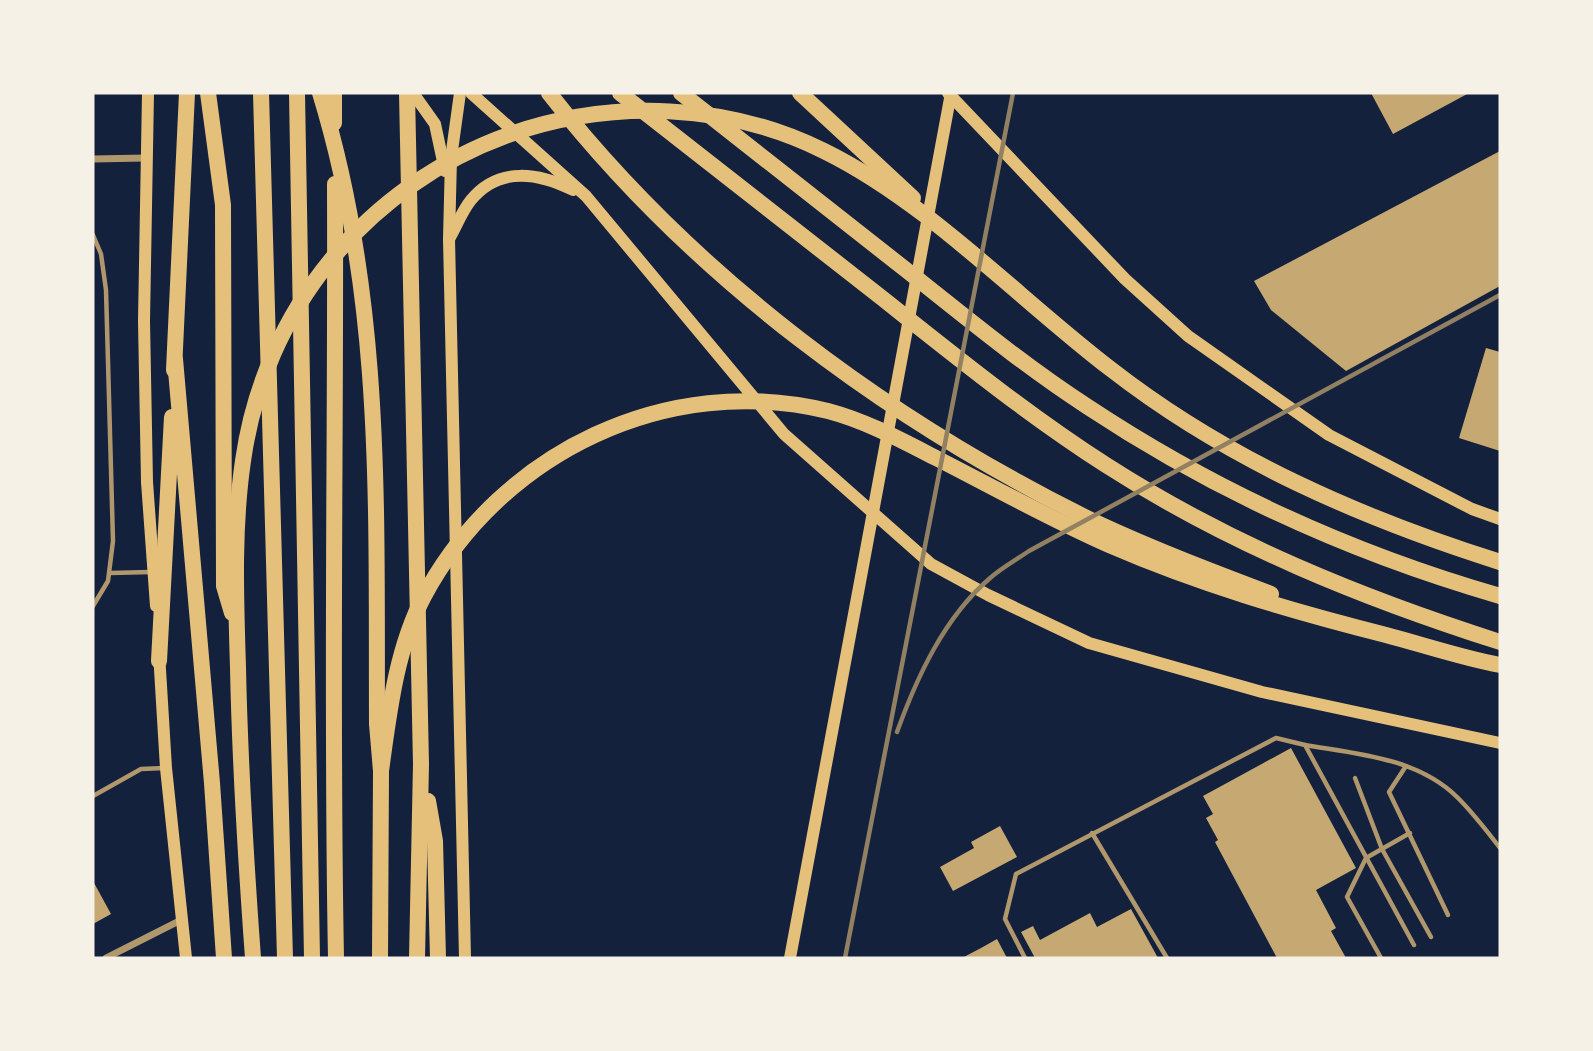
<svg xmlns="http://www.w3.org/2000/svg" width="1593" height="1051" font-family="Roboto,sans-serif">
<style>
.building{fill:#c6a872}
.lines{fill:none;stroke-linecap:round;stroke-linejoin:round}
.service{stroke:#b1986c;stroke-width:4.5}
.minor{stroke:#b1986c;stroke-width:7}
.secondary{stroke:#e5c07b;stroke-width:12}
.motorway{stroke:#e5c07b;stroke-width:16}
.rail{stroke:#918062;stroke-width:4.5}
</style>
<rect width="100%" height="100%" fill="#14213d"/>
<g class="building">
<path d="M1371 93H1469L1393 134Z"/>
<path d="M1500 151V286L1346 371 1271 310 1254 281Z"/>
<path d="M1486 348 1500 352V451L1459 438Z"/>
<path d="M1291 748 1356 868 1316 890 1336 928 1331 931 1346 958H1277L1215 842 1218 840 1206 818 1213 814 1203 796Z"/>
<path d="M1000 826 1017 857 953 891 940 867 974 848 971 842Z"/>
<path d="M93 881 111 914 93 924Z"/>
<path d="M1131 909 1158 958H1035L1021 932 1033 926 1040 940 1090 913 1097 927Z"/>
<path d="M997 939 1007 958H962L981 948Z"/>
</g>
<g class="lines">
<g class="service">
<path d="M93 235 101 254 106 290 113 541 108 581 93 606"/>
<path d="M110 573 151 572"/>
<path d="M1305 745C1358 754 1418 758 1458 798 1473 813 1487 831 1500 848"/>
<path d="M1406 766 1389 792 1448 915"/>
<path d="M1355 778 1382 849 1431 937"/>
<path d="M93 796 141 769 165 768"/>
<path d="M1092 833 1167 958"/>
<path d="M1025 958 1005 919 1016 874 1276 738 1305 745 1414 945"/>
<path d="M1381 958 1347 897 1366 858 1410 833"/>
</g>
<g class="minor">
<path d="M93 159 146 158"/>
<path d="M106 958 183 919"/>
</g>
<g class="secondary">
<path d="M148 93 144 321 147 482 156 606"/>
<path d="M413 93 435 124 445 171"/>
<path d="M460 93 451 158 449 239 465 958"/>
<path d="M471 93 586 196 784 434 931 564 988 595 1089 643 1262 692 1500 743"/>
<path d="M948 93 1125 279 1188 336 1329 435 1472 509 1500 519"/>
<path d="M449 239C456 227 462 211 471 200 499 166 539 173 573 190"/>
<path d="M159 653 166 768 186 958"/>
<path d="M790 958 951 93"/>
</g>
<g class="motorway">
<path d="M208 93 223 205 224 586 232 613"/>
<path d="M261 93 285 958"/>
<path d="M297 93 312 958"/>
<path d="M320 93C384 302 376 509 377 724L381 771 380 958"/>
<path d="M334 93V123"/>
<path d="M407 93 421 764 417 958"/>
<path d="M549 93C693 277 890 422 1099 524 1155 550 1213 572 1271 594"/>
<path d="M620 93C707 161 794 230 882 298 955 356 1028 415 1106 465 1229 544 1362 598 1500 642"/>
<path d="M681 93C758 153 834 213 910 273 968 319 1026 367 1088 407 1215 491 1354 554 1500 596"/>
<path d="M800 93 913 198"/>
<path d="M335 184C336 442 331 700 336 958"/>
<path d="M175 359 212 783 224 958"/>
<path d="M174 370 187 93"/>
<path d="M159 661 172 417"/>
<path d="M381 771C389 713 396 649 424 596 501 452 668 372 828 411 866 421 901 440 936 458 993 487 1050 519 1109 545 1199 584 1291 611 1386 635 1424 645 1462 658 1500 665"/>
<path d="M428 801 435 841 438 958"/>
<path d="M253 958C246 862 240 765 238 668 236 600 233 529 243 461 264 310 367 185 511 134 612 99 728 103 824 151 928 202 1020 300 1112 370 1228 460 1361 518 1500 562"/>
</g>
<g class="rail">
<path d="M897 732C917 677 944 618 989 579 1001 568 1016 560 1029 551L1500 295"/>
<path d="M845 958 1013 93"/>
</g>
</g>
<rect width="1593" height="1051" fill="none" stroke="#f6f1e7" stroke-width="189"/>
</svg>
